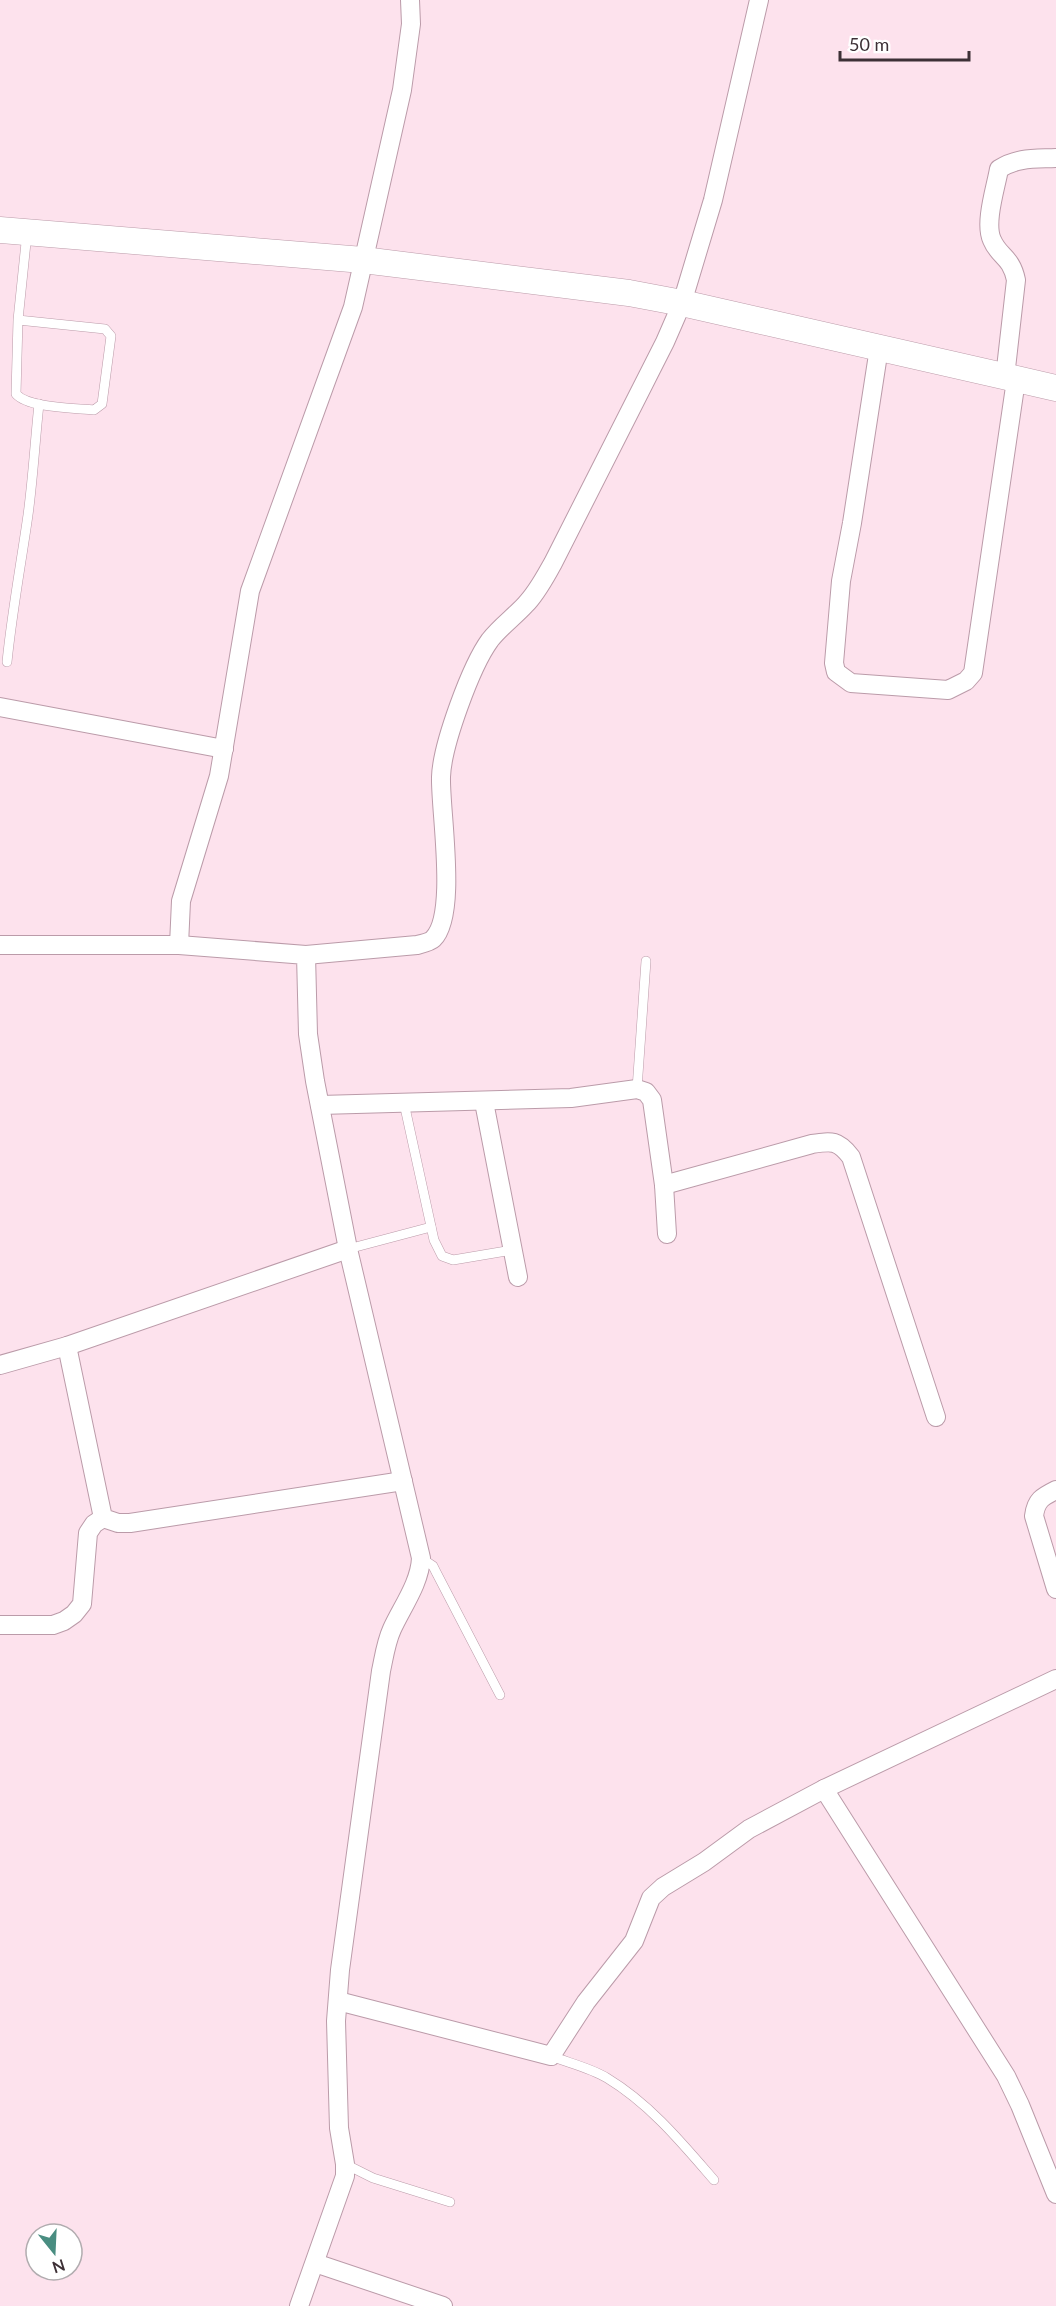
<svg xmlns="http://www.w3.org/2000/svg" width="1056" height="2306" font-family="Lato,sans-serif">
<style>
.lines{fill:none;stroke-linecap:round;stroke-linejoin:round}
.lane-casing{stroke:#bb9ba9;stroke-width:10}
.street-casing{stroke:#bb9ba9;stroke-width:20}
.secondary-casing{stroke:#bb9ba9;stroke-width:27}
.lane{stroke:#fff;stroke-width:9}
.street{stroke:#fff;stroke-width:18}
.secondary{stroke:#fff;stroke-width:26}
</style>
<rect width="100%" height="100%" fill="#fde2ed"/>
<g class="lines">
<defs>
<g id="lane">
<path d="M18 320 105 329 111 336 102 404 94 410C75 408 28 408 16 394L18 320 27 233"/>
<path d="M7 662C12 612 21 564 28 515 33 478 35 441 39 404"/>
<path d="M637 1089 646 961"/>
<path d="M404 1103 434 1240 442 1256 453 1260 512 1250"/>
<path d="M348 1249 431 1227"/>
<path d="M421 1558 433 1566 436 1572 500 1695"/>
<path d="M551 2056C569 2063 591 2068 607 2078 650 2104 682 2143 714 2180"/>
<path d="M345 2164 373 2178 450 2202"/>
</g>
<g id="street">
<path d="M879 348 852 523 841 581 834 663 836 672 851 683 948 690 966 681 973 673 1016 380"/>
<path d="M1005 377 1016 280C1011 256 999 257 992 240 984 223 996 187 999 169 1018 157 1035 159 1056 158"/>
<path d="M0 707 224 749"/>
<path d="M0 945H179L306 955 308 1034 315 1081 348 1249 421 1558C420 1583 402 1607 392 1629 386 1642 384 1657 381 1671L340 1970 336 2021 339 2128 345 2164V2176L299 2306"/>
<path d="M179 945 181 901 219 776 250 591 353 307 402 90 411 24 410 0"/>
<path d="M306 955 417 945C421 944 430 942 433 939 458 915 440 811 441 777 442 745 471 666 490 640 500 627 514 617 525 605 537 593 545 577 553 563L665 342 682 303 713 200 759 0"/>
<path d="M484 1102 518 1277"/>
<path d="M320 1105 571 1098 637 1089 646 1092 652 1100 664 1185 667 1234"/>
<path d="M664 1185 812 1144C832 1141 838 1140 851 1157L936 1417"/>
<path d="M67 1346 103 1518 118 1523H130L403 1481"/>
<path d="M0 1365 67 1346 348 1249"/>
<path d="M1056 1490C1042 1497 1036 1500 1034 1516L1056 1589"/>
<path d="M0 1625H53L64 1621 74 1614 82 1604 88 1533 94 1524 103 1518"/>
<path d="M824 1789 1006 2076 1020 2105 1056 2194"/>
<path d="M338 2001 551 2056 586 2002 634 1941 651 1898 663 1887 704 1862 749 1829 824 1789 1056 1679"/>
<path d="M315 2263 443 2306"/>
</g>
<path id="secondary" d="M0 230 363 260 629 293 682 303 1056 388"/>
</defs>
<use href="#lane" class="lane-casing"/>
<use href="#street" class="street-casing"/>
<use href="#secondary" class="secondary-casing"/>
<use href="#lane" class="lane"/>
<use href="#street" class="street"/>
<use href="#secondary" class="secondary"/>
</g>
<g transform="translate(54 2252) rotate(162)"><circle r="28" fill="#ffffff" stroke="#b1acaf" stroke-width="1.5"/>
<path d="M0-4.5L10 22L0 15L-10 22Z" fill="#498d81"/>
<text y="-9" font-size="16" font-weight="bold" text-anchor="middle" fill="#3d3036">N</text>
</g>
<path d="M840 51v9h129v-9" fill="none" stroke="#3d3036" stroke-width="3"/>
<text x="849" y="51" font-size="18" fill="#3d3036" stroke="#ffffff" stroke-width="4.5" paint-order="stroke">50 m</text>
</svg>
